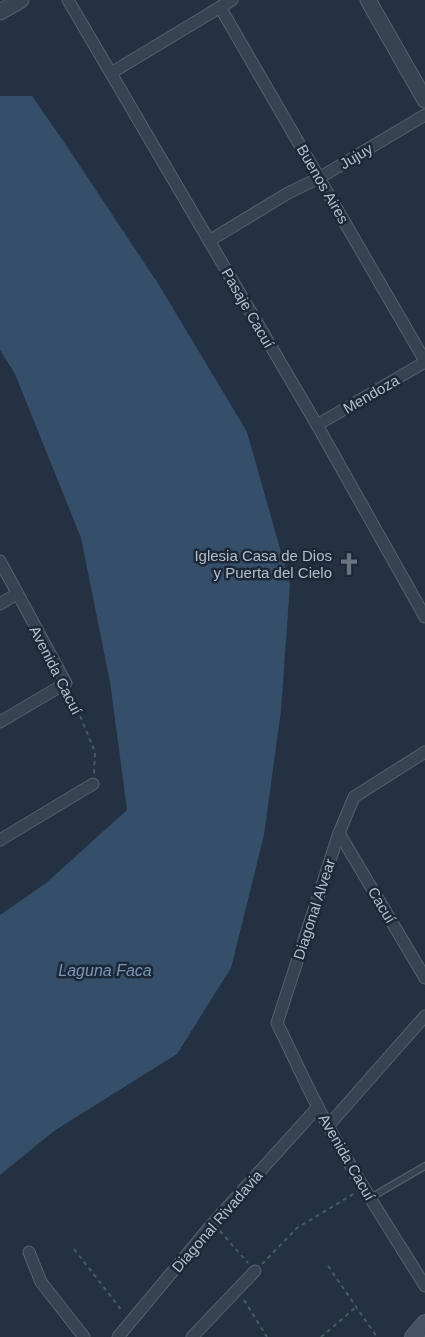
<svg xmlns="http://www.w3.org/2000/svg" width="425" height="1337" font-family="Helvetica,sans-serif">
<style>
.water{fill:#354e6a}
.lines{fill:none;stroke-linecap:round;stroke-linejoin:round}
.service-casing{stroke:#55616f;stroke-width:8}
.minor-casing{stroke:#55616f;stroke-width:13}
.tertiary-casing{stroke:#55616f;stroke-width:17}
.secondary-casing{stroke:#55616f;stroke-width:18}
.path{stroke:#435e60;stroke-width:2;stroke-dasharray:4 4;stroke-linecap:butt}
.service{stroke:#374352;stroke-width:5.5}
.minor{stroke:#374352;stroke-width:11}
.tertiary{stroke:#374352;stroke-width:15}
.secondary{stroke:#455265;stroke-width:16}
.labels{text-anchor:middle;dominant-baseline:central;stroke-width:5;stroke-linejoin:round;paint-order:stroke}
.street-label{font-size:15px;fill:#b4becc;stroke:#1c2837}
.poi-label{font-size:15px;fill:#b4becc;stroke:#1c2837;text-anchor:end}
.water-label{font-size:16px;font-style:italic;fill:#7996b6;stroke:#1c2837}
</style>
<rect width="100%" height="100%" fill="#233142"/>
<path class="water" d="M0 96H32L64 142 159 285 247 432 290 584 281 711 264 835 231 968 177 1054 54 1131 0 1175V915L46 883 127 810 110 682 81 538 15 374 0 350Z"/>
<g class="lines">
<defs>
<path id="service" d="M370 1198 425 1166"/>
<g id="minor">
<path d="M68 0 317 425 425 617"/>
<path d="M220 7 425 361"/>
<path d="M111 73 232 0"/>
<path d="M209 241 288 193 319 178 425 115"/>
<path d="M317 425 425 362"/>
<path d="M0 561 66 683 0 722"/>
<path d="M0 604 17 594"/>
<path d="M425 752 354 797 339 833 277 1023C291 1051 304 1081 319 1109 351 1170 389 1228 425 1286"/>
<path d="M339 833 425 978"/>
<path d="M0 840 93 784"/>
<path d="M328 1126 425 1016"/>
<path d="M29 1252 41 1282 84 1337"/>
<path d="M118 1337 213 1223 318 1107"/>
<path d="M192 1337 255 1271"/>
</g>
<g id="tertiary">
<path d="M368 0 425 100"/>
<path d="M0 12 21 0"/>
</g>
<path id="secondary" d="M413 1337 425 1323"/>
</defs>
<use href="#service" class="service-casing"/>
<use href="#minor" class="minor-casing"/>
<use href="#tertiary" class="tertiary-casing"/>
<use href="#secondary" class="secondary-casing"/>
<g class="path">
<path d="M71 694 95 752 94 774"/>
<path d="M220 1231 248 1263"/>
<path d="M74 1249 123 1312"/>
<path d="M262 1264 297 1228 355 1193"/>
<path d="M328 1266 377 1337"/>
<path d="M244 1300 267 1337"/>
<path d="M321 1337 356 1307"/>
</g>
<use href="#service" class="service"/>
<use href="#minor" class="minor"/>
<use href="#tertiary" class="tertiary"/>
<use href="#secondary" class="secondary"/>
</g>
<defs>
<symbol id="church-bare" viewBox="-9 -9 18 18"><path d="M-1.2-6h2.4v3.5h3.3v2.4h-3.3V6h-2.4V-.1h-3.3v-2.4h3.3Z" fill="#6b7280" stroke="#1c2837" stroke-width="2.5" paint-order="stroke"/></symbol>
</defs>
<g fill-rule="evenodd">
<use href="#church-bare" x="333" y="548" width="32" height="32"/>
</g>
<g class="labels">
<g class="street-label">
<text transform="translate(356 156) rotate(-31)">Jujuy</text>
<text transform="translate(323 184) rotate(60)">Buenos Aires</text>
<text transform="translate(248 308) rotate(60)">Pasaje Cacuí</text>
<text transform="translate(371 394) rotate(-30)">Mendoza</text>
<text transform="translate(56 670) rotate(63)">Avenida Cacuí</text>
<text transform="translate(382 905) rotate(59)">Cacuí</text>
<text transform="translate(314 909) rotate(-72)">Diagonal Alvear</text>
<text transform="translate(347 1157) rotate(60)">Avenida Cacuí</text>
<text transform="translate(217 1221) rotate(-49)">Diagonal Rivadavia</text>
</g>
<g class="poi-label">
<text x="332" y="555">Iglesia Casa de Dios<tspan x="332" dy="17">y Puerta del Cielo</tspan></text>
</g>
<g class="water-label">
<text x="105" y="970">Laguna Faca</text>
</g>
</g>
</svg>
